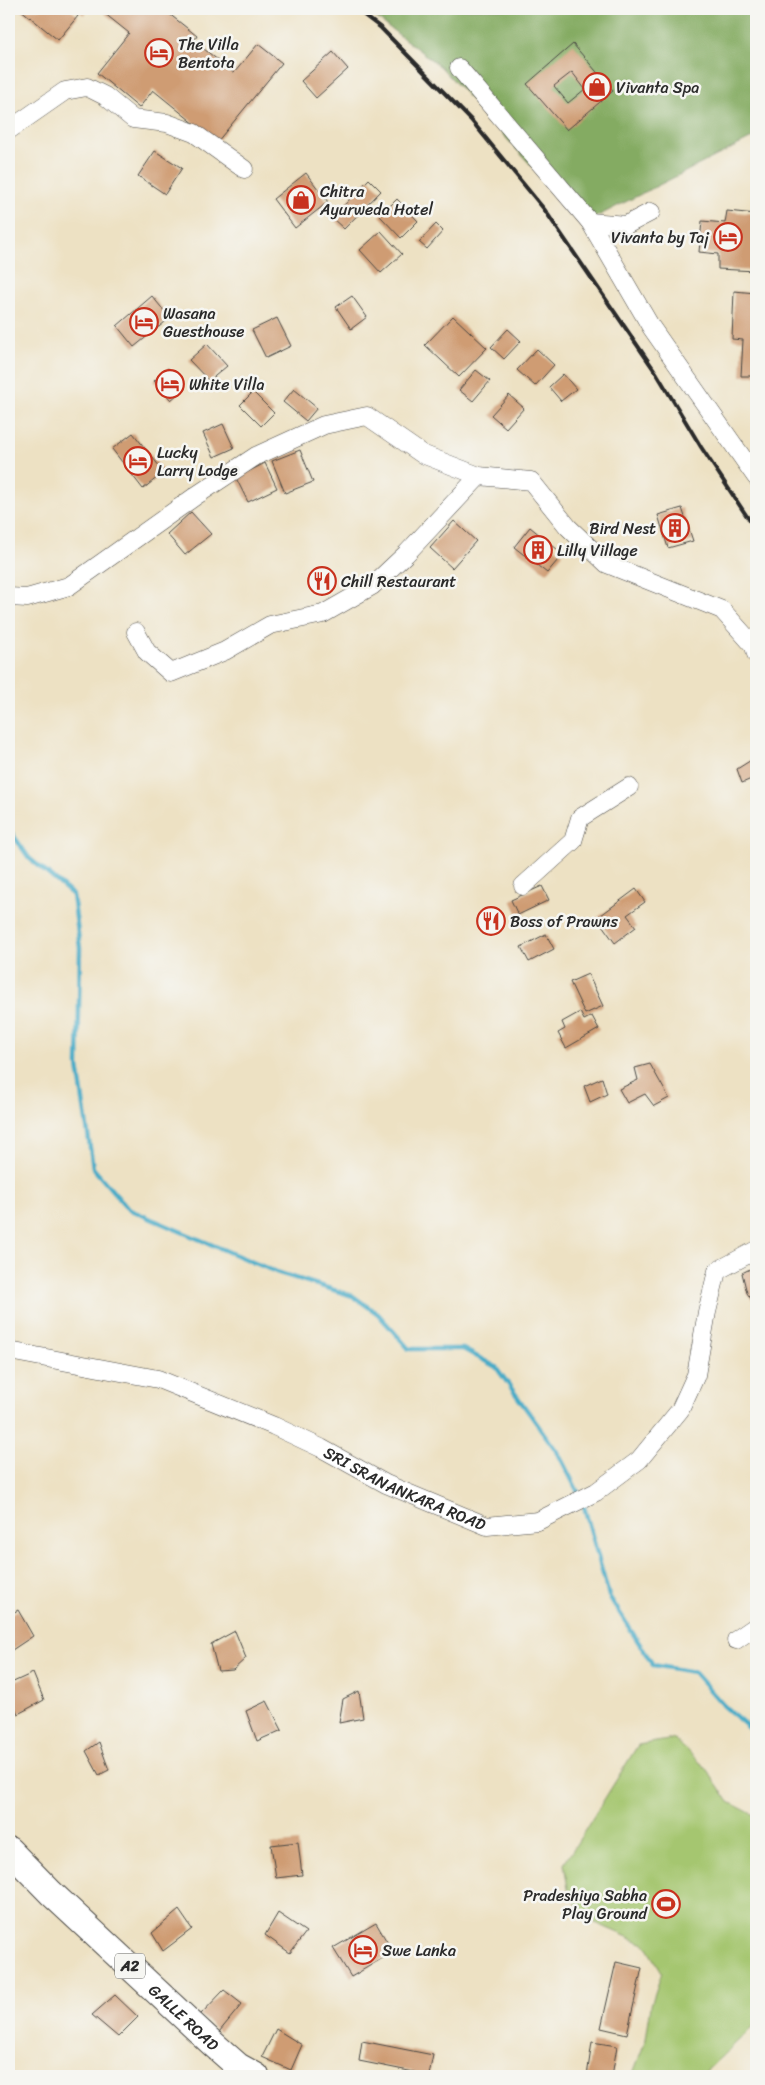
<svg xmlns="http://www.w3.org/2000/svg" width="765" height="2085" font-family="Sriracha,sans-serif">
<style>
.green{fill:#a5c66f;stroke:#68784d}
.forest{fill:#84ab62;stroke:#586b46}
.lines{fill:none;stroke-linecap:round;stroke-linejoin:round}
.stream{stroke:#48acc7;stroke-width:4.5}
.building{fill:#cf9c73;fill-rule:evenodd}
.minor-casing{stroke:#484642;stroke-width:19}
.highway-casing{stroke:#484642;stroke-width:28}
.minor{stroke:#fff;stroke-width:18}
.highway{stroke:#fff;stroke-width:26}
.rail{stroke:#2b2b2b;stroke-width:4}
.labels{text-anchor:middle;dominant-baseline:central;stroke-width:5;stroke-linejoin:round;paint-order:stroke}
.shield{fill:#f6f6f2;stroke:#686867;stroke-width:1}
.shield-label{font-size:15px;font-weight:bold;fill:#2b2b2b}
.poi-label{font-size:16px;fill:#2b2b2b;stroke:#f6f6f2;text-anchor:start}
.street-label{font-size:16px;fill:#2b2b2b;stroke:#f6f6f2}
</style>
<rect width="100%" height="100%" fill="#f6f6f2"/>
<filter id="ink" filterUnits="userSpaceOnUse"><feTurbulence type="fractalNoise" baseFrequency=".02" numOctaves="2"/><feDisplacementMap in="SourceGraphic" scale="10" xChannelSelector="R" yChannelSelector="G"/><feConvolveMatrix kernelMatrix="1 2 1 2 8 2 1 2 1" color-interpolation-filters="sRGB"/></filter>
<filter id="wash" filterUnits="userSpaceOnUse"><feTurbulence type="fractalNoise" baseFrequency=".0096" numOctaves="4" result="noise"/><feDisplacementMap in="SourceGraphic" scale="20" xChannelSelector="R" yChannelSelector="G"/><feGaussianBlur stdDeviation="1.12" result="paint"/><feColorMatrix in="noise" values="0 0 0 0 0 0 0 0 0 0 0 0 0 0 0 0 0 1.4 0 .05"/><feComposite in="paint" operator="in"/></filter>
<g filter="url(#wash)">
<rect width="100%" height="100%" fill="#ede1c3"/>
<path class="green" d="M674 1739 705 1767 729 1802 756 1816V2024L701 2076H632L646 2039 651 2005 662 1972 646 1945 584 1918 568 1889 564 1864 638 1745Z"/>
<path class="forest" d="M365 9H744L756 17V136L584 223 441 67Z"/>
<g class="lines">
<g class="stream">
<path d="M9 829 29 858 73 895 80 948 78 1066 93 1168 128 1209 276 1272 353 1296 378 1314 409 1349H463L496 1367 558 1453 580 1496"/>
<path d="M583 1503 609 1596 653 1665 694 1672 724 1706 756 1734"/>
</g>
</g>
<g id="blocks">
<g class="building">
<path d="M20 9H70L78 16 58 40Z"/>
<path d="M76 9H89L84 15Z"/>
<path d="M107 9H163L197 36 194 41 234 73 258 44 282 63 217 142 153 90 139 108 97 73 129 33 104 13Z"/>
<path d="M573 44 613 91 567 130 527 84ZM572 72 585 89 568 103 554 86Z"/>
<path d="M333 52 348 69 316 98 301 81Z"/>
<path d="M155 151 182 168 165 194 138 176Z"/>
<path d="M306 173 328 202 295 228 273 199Z"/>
<path d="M369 179 381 191 344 229 332 218Z"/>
<path d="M397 199 418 221 401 238 380 216Z"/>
<path d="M727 211 756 214V271L718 269V254L699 252 702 221 725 223Z"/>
<path d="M436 224 443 231 427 249 419 242Z"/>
<path d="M381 231 402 254 381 273 360 250Z"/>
<path d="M734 291 756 293V376H741L743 340 732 339Z"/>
<path d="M152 296 170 318 134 347 117 326Z"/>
<path d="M352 296 367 317 351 329 336 307Z"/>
<path d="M453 316 487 348 459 377 425 345Z"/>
<path d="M277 318 291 346 266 358 252 330Z"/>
<path d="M508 329 521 341 504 359 491 347Z"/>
<path d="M207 344 227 366 209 381 189 360Z"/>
<path d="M537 349 554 365 535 386 517 370Z"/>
<path d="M168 368 185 388 171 400 154 381Z"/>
<path d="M476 370 490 381 473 401 459 390Z"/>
<path d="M563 374 576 389 561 401 549 387Z"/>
<path d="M294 389 317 408 306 421 283 402Z"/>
<path d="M253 392 274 413 261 426 240 405Z"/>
<path d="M509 395 524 408 506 428 491 415Z"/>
<path d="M223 424 234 448 214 457 203 433Z"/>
<path d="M133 433 164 472 143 489 112 449Z"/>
<path d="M300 450 313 482 285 493 272 461Z"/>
<path d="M265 463 277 488 248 502 236 478Z"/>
<path d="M682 508 693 541 668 548 658 515Z"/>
<path d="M191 512 211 534 185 555 167 534Z"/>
<path d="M454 521 476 541 452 568 430 548Z"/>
<path d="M530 527 563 554 547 573 514 547Z"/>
<path d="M756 757V777L742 783 737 769Z"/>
<path d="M542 886 549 900 518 915 511 900Z"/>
<path d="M636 889 645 902 627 915 636 927 615 943 597 918Z"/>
<path d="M546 934 554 949 529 962 521 947Z"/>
<path d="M588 974 603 1006 585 1014 570 982Z"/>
<path d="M580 1012 584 1020 592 1016 599 1029 566 1048 558 1033 565 1029 562 1022Z"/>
<path d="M650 1064 669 1098 654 1106 645 1094 627 1103 619 1089 638 1080 635 1068Z"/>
<path d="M602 1078 607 1094 590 1102 584 1086Z"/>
<path d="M756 1266V1306L747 1293 742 1273Z"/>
<path d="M18 1610 33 1636 9 1652V1615Z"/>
<path d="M235 1631 246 1658 233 1670 218 1671 211 1644Z"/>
<path d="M33 1673 44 1700 18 1714 9 1695V1684Z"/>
<path d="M359 1691 363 1718 339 1723 343 1699Z"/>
<path d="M267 1701 282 1730 257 1741 246 1711Z"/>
<path d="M99 1742 109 1770 99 1775 86 1751Z"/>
<path d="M298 1842 302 1875 276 1878 271 1845Z"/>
<path d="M179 1910 192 1929 163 1951 152 1933Z"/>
<path d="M278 1913 306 1932 290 1953 265 1935Z"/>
<path d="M376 1923 393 1952 351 1977 333 1948Z"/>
<path d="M616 1962 642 1968 627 2034 601 2028Z"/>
<path d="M224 1990 242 2004 219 2032 200 2015Z"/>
<path d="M115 1995 138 2017 118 2037 92 2015Z"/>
<path d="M276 2029 302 2045 291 2070 262 2057Z"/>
<path d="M362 2041 433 2055 429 2075 359 2061Z"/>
<path d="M592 2042 617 2046 612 2076H587Z"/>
</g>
</g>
</g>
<g filter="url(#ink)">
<use href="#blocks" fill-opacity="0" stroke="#484642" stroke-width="1"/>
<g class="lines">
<defs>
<g id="minor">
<path d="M459 68 590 222 651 327 756 477"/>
<path d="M9 130 65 91 87 87 105 96 133 119 167 123 194 133 244 169"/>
<path d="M590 222 626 225 651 212"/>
<path d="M9 597 27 598 69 586 197 495 256 456 324 425 367 416 422 454 479 476 531 481 568 527 607 564 722 610 754 646 756 654"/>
<path d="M136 632 147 652 171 673 225 651 270 625 323 614 372 586 406 554 479 476"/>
<path d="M523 886 573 841 580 818 629 787"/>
<path id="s1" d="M9 1351 158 1379 274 1426 321 1448 386 1484 487 1526 538 1521 596 1492 639 1460 680 1410 696 1375 707 1312 717 1271 756 1250"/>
<path d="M736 1640 752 1629 756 1628"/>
</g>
<g id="highway">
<path id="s2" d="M9 1850 51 1893 212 2043 238 2066 256 2076"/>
</g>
</defs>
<use href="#minor" class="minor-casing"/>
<use href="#highway" class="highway-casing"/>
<use href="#minor" class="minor"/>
<use href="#highway" class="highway"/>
<path class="rail" d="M356 9 381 28 471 120 544 209 657 374 701 447 756 530"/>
</g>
</g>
<defs>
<symbol id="hotel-ring" viewBox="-11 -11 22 22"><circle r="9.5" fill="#f6f6f2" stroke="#c8321e" stroke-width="1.5"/><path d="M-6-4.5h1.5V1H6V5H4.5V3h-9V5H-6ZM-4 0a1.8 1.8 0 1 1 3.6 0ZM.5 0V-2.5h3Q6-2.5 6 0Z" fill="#c8321e"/></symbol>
<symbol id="shop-ring" viewBox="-11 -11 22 22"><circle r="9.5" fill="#f6f6f2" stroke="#c8321e" stroke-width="1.5"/><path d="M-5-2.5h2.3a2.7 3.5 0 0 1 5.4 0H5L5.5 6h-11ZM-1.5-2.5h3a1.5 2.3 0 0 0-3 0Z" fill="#c8321e"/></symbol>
<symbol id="building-ring" viewBox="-11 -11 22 22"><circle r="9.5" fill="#f6f6f2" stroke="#c8321e" stroke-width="1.5"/><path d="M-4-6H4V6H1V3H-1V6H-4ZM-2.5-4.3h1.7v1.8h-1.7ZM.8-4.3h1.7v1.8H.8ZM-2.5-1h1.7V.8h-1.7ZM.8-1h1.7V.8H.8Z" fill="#c8321e"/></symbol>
<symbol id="restaurant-ring" viewBox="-11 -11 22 22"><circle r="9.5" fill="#f6f6f2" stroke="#c8321e" stroke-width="1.5"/><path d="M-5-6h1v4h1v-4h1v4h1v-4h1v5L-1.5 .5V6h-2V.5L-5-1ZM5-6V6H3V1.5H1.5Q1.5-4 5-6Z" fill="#c8321e"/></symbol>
<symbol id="stadium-ring" viewBox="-11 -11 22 22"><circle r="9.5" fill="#f6f6f2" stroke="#c8321e" stroke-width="1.5"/><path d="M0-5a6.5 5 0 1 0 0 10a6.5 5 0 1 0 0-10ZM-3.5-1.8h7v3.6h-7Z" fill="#c8321e"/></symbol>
</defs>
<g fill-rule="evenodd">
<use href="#hotel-ring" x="143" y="37" width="32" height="32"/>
<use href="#shop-ring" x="581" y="71" width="32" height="32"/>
<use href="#shop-ring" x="285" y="184" width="32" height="32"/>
<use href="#hotel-ring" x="712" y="221" width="32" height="32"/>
<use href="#hotel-ring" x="128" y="306" width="32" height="32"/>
<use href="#hotel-ring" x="154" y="368" width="32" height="32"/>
<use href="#hotel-ring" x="122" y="445" width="32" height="32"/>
<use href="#building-ring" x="659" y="512" width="32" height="32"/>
<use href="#building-ring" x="522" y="534" width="32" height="32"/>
<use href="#restaurant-ring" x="306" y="565" width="32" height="32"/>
<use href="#restaurant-ring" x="475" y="905" width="32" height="32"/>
<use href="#stadium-ring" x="650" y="1888" width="32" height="32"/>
<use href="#hotel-ring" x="347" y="1934" width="32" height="32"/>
</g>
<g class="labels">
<rect class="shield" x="115" y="1953.5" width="30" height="25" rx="4"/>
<g class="shield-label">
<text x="130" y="1966">A2</text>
</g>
<g class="poi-label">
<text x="178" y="44">The Villa<tspan x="178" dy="18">Bentota</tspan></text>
<text x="616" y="87">Vivanta Spa</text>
<text x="320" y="191">Chitra<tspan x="320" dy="18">Ayurweda Hotel</tspan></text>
<text x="709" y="237" text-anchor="end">Vivanta by Taj</text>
<text x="163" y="313">Wasana<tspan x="163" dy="18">Guesthouse</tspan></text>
<text x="189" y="384">White Villa</text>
<text x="157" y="452">Lucky<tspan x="157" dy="18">Larry Lodge</tspan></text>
<text x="656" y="528" text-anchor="end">Bird Nest</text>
<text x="557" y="550">Lilly Village</text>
<text x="341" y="581">Chill Restaurant</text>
<text x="510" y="921">Boss of Prawns</text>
<text x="647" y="1895" text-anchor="end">Pradeshiya Sabha<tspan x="647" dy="18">Play Ground</tspan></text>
<text x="382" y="1950">Swe Lanka</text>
</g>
<g class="street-label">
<text stroke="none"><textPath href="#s1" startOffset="422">SRI SRANANKARA ROAD</textPath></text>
<text stroke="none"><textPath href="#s2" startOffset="242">GALLE ROAD</textPath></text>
</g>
</g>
<rect width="765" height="2085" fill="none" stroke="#f6f6f2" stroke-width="30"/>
</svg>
